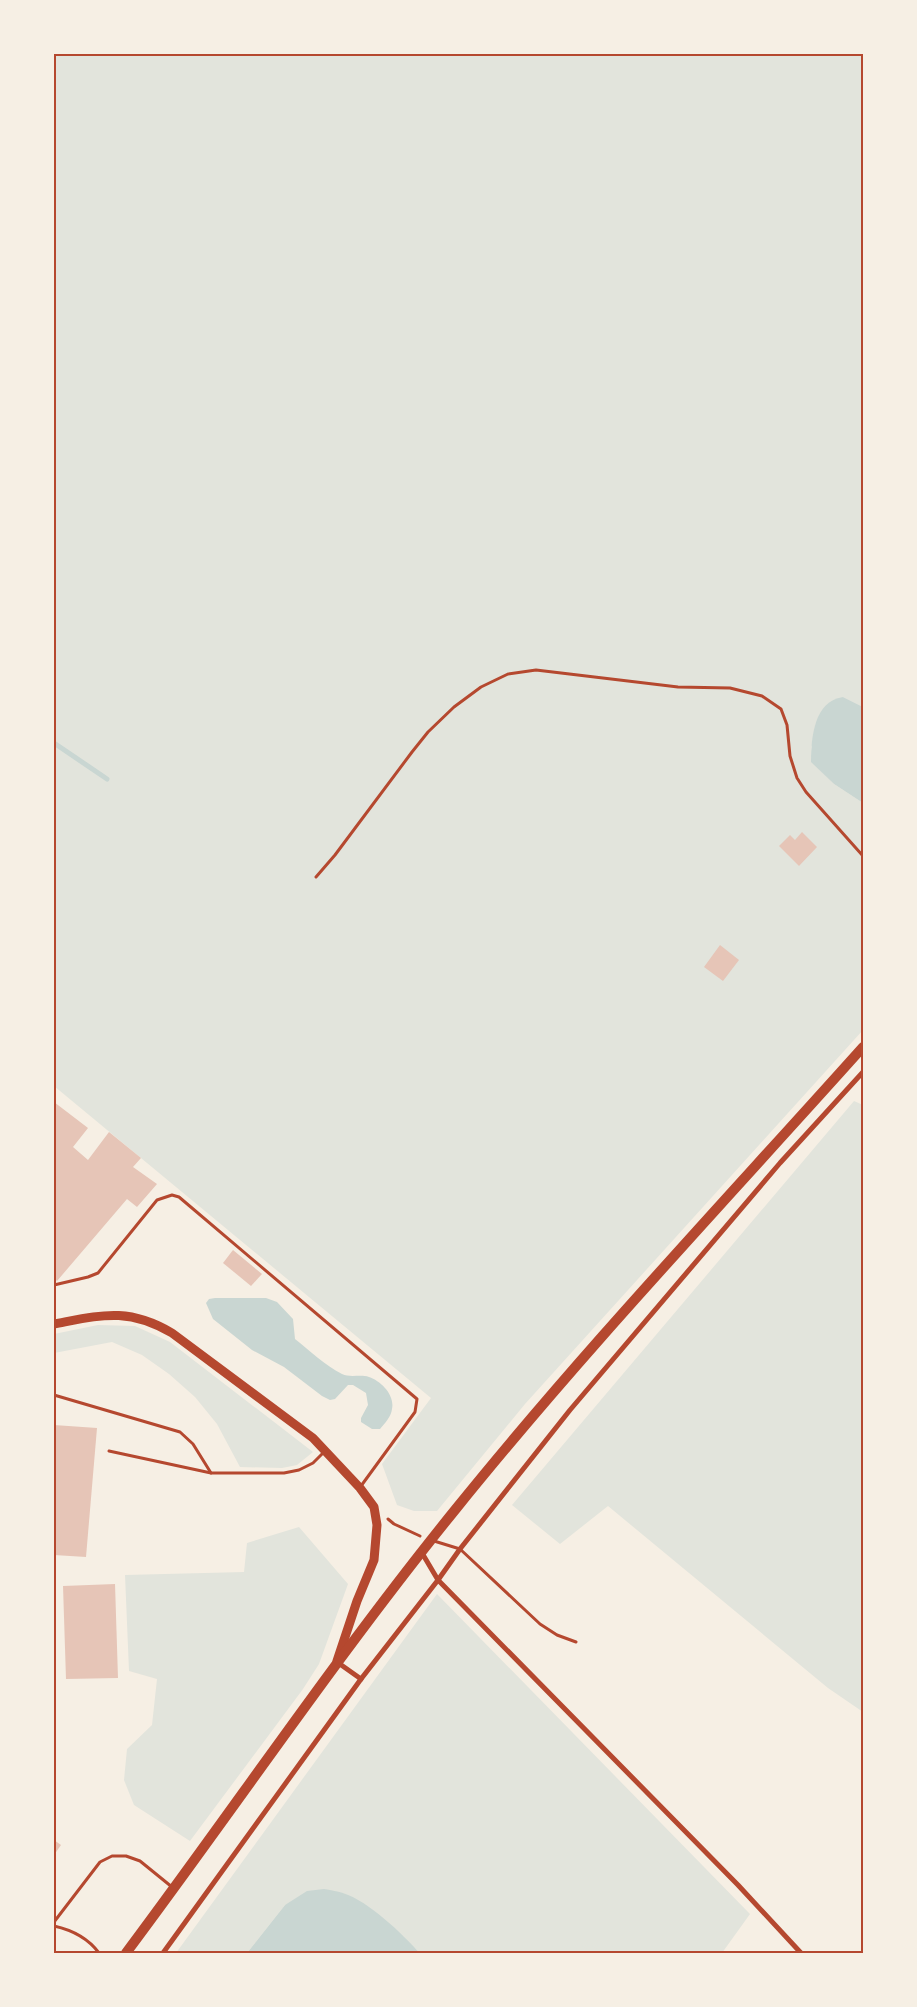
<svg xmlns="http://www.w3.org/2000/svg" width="917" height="2007" font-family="Arial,sans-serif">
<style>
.green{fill:#e2e4dc}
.water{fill:#c9d6d2}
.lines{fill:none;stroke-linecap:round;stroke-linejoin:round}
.stream{stroke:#c9d6d2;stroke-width:5}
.building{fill:#e6c5b7}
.path{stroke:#b5482f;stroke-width:3}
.service{stroke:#b5482f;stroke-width:3}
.minor{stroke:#b5482f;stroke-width:5}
.tertiary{stroke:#b5482f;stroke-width:9}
.primary{stroke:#b5482f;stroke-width:10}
.neatline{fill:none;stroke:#b5482f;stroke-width:2}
</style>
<rect width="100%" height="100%" fill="#f6efe4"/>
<g class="green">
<path d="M54 54H863V707L843 697 811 747 812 762 834 784 863 803V1030L525 1404 437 1511H414L397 1505 382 1464 431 1398 54 1086Z"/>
<path d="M854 1101 863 1105V1712L828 1688 608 1506 560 1544 512 1505Z"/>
<path d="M98 1325 135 1326 170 1342 313 1452 297 1465 282 1468 240 1467 217 1424 195 1397 169 1374 142 1355 112 1342 54 1353V1334Z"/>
<path d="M299 1527 348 1584 319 1664 303 1689 190 1841 134 1805 124 1780 127 1749 152 1725 157 1679 129 1671 125 1575 244 1572 247 1543Z"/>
<path d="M437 1594 750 1914 722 1953H420C397 1929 373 1909 343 1893L285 1905 247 1953H176Z"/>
</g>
<g class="water">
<path d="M843 697 863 707V803L834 784 811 762C811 738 814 701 843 697Z"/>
<path d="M215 1298H266L277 1302 293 1319 295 1339C310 1351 325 1365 342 1374 350 1378 361 1374 369 1377 381 1381 395 1395 392 1409 391 1417 385 1423 380 1429H372L361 1422V1418L368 1405 366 1393 353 1385H348L335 1399 330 1400 322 1396 284 1367 252 1350 213 1319 206 1303 209 1299Z"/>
<path d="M324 1889C330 1890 337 1891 343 1893 370 1902 401 1933 420 1953H247L285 1905 307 1891Z"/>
</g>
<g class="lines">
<path class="stream" d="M54 743 107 779"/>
</g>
<g class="building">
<path d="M802 832 817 847 799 866 779 846 790 835 795 840Z"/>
<path d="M720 945 739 960 723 981 704 967Z"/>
<path d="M54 1102 88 1128 73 1147 88 1160 109 1132 141 1158 133 1167 157 1184 137 1207 127 1199 57 1281 54 1278Z"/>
<path d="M233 1250 262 1274 251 1286 223 1263Z"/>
<path d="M54 1425 97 1428 86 1557 54 1555Z"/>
<path d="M115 1584 118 1678 66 1679 63 1586Z"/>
<path d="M54 1840 61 1845 54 1855Z"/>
</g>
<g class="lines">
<g class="path">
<path d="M316 877 335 855 412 752 428 732 454 707 481 687 508 674 536 670 678 687 730 688 762 696 781 709 787 725 790 756 797 778 806 792 863 856"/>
<path d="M388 1519 394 1524 420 1536"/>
</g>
<g class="service">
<path d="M54 1285 88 1277 98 1273 157 1200 172 1195 179 1197 417 1399 415 1412 361 1486"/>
<path d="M54 1395 180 1432 193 1444 211 1473"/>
<path d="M109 1451 211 1473H284L299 1470 313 1463 324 1452"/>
<path d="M434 1541 460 1549 540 1624 557 1635 576 1642"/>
<path d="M54 1922 100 1862 112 1856H126L140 1861 172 1887"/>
<path d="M54 1926C72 1930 88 1938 99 1953"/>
</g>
<g class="minor">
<path d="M422 1553 438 1580 738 1885 801 1953"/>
<path d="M337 1662 361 1679"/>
<path d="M163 1953 361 1679 438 1580 460 1549 570 1410 780 1163 863 1072"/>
</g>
<path class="tertiary" d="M54 1324C102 1315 128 1307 172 1333L313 1438 360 1488 374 1507 377 1525 374 1560 357 1601 337 1661"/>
<path class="primary" d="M126 1953C236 1806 339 1653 455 1510 584 1350 726 1200 863 1047"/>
</g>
<rect width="917" height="2007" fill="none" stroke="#f6efe4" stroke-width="110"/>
<rect x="55" y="55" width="807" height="1897" class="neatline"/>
</svg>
